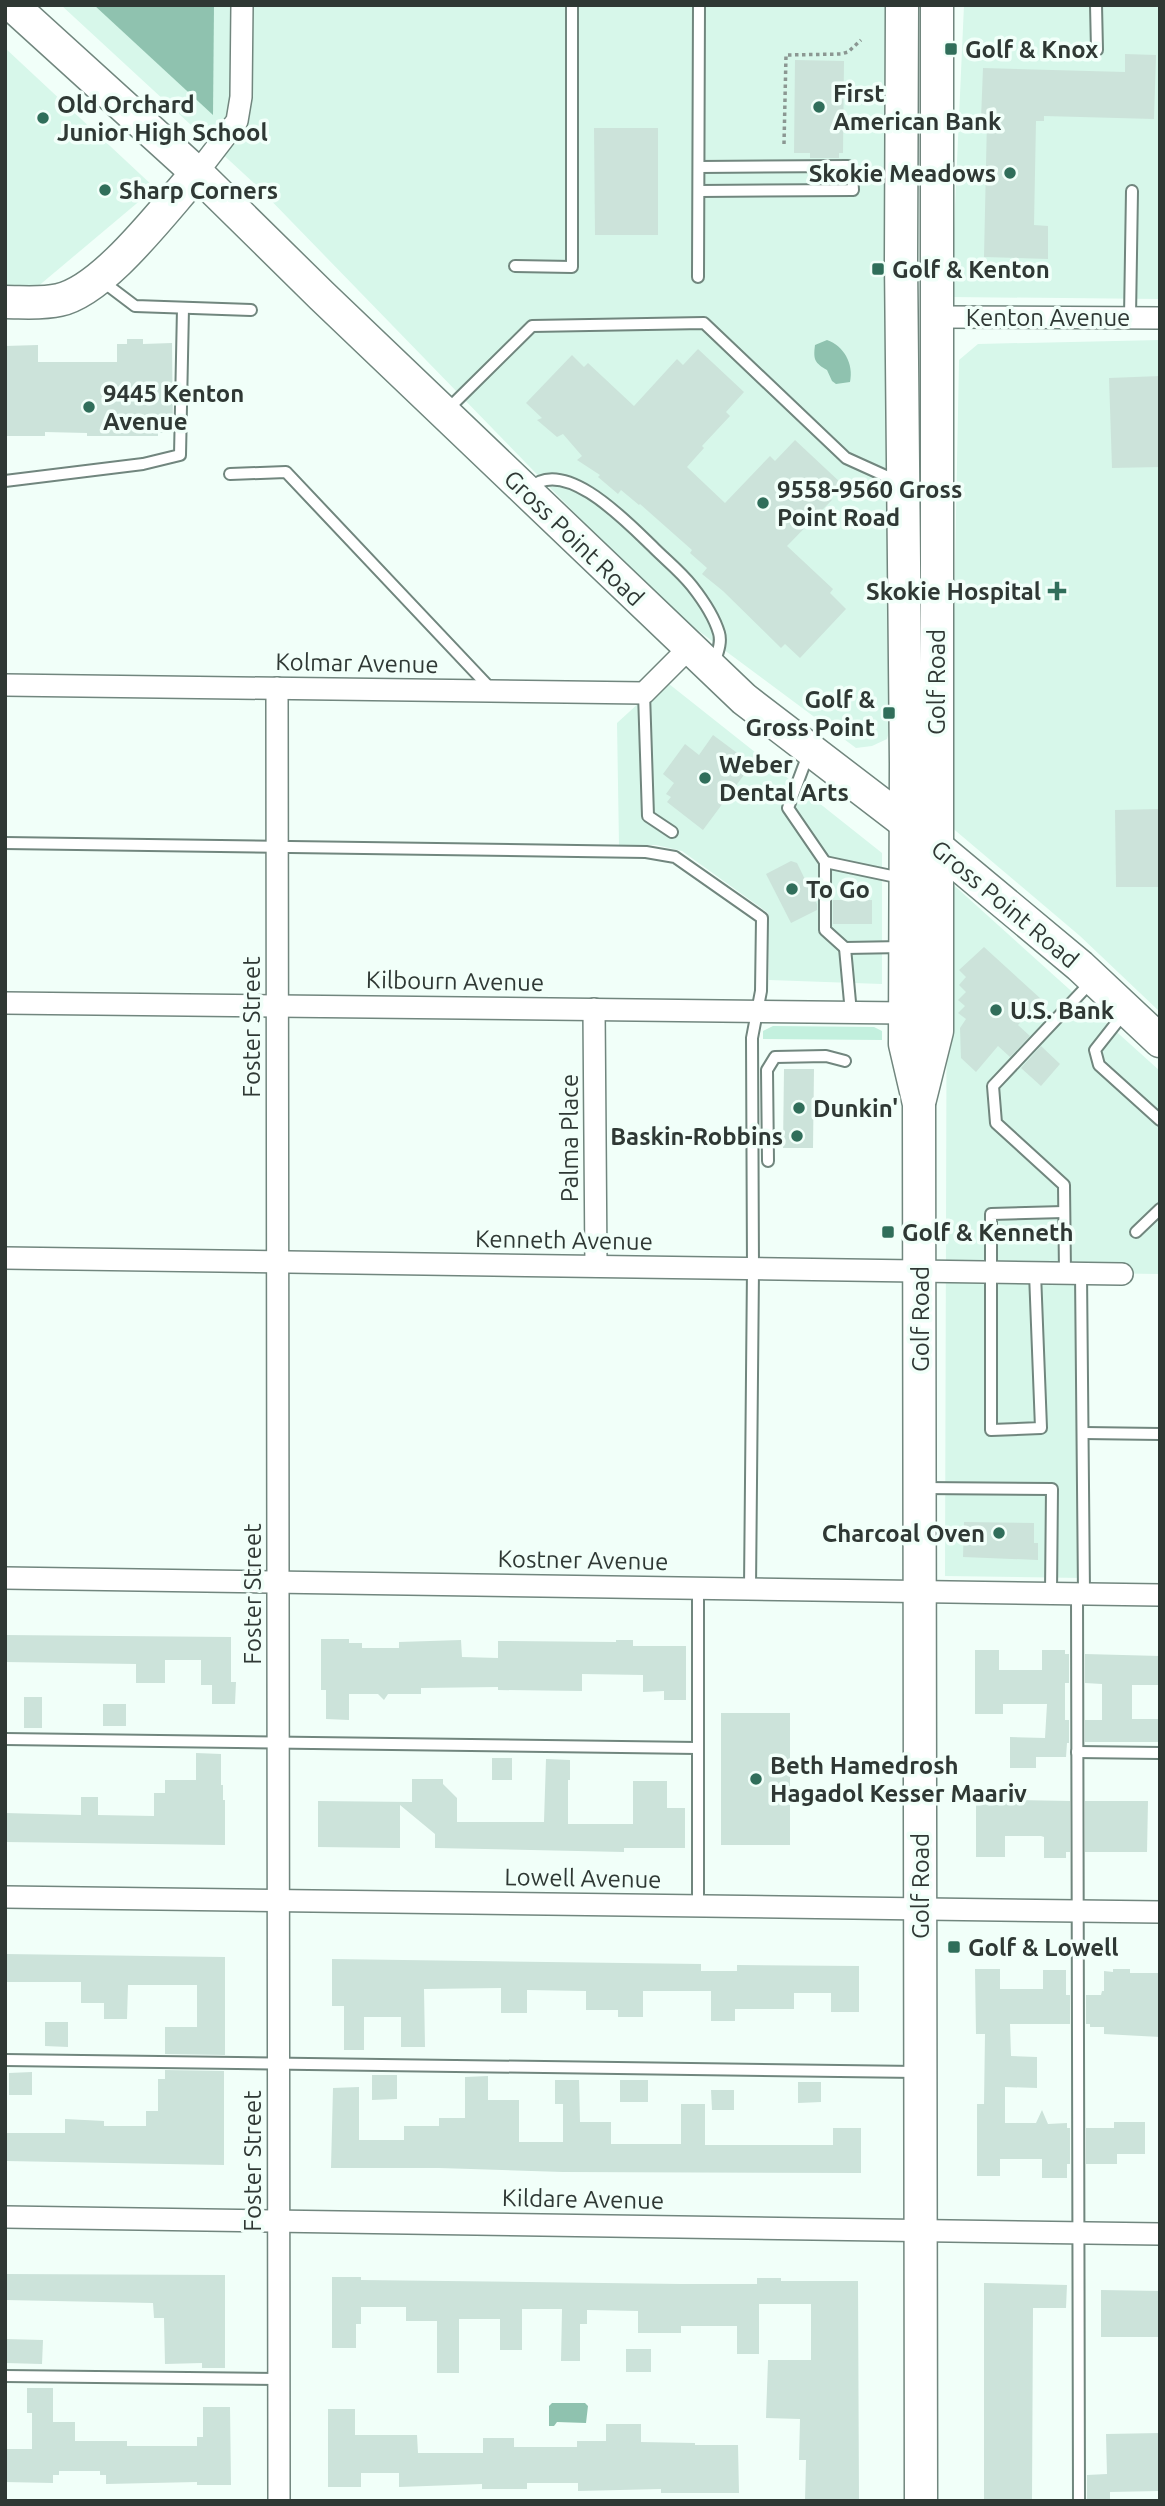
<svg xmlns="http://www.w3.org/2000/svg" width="1165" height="2506" font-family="Ubuntu,sans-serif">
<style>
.built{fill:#d7f7ea}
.green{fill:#c3f0de}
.water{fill:#8fc2af}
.building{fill:#cce3da}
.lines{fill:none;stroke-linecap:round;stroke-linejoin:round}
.service-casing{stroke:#71867e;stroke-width:14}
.minor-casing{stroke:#71867e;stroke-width:24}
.secondary-casing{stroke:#71867e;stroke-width:35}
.path{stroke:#8b9792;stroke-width:3.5;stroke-dasharray:3.5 3.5;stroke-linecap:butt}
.service{stroke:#fff;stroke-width:10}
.minor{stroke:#fff;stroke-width:21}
.secondary{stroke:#fff;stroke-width:32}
.poi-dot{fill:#306e5a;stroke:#f1fff9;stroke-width:2.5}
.labels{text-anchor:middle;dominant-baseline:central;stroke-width:7;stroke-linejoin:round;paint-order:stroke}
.poi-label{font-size:24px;font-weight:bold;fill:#2f3834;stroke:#f1fff9;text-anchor:start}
.street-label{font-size:24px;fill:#2f3834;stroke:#f1fff9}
</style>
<rect width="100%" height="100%" fill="#f1fff9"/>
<g class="built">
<path d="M61 5H886L892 721 887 739 872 746 856 748 665 606 256 185Z"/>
<path d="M964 5H1160V299L951 297Z"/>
<path d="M5 48 155 188 36 288 5 287Z"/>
<path d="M1160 340V1012L1080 936 950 826 959 360 978 344Z"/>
<path d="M664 680 882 853V984L769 980 768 913 682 851 656 845H619L617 723Z"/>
<path d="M947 879 1160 1071V1274L1082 1273 1083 1578 945 1576Z"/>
</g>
<path class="green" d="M773 1026 874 1027 882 1031V1040L763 1039V1031Z"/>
<g class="water">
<path d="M94 5H214L213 115Z"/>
<path d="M827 340C844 346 854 364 850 382L836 384 832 381 827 370C815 363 813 360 815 345Z"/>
<path d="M552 2403H585L588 2406 586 2423 557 2422 554 2426H549V2406Z"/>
</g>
<g class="building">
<path d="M1125 54 1156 55 1154 119 1044 116V121H1036L1034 225 1048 226V259L984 257 987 119H981L983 68 1125 72Z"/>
<path d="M795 60 844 61 843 153H839V158H810V153H794Z"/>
<path d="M594 128H658V235H595Z"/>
<path d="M127 339H143V344L172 343 173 433H158V436H87V433L45 432V436H5V346L38 345V362H117V344H127Z"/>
<path d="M698 349 744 392 726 412 730 416 702 446 704 448 687 467 725 503 770 456 775 461 795 440 841 483 828 497 832 500 787 546 833 589 830 593 846 609 800 658 785 644 781 648 723 591 702 574 707 568 690 553 692 550 640 504 639 505 621 490 618 494 598 477 600 475 577 460 582 456 563 434 557 437 537 420 542 418 526 403 572 355 584 367 588 363 634 406 677 359 683 365Z"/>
<path d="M1160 376V467L1112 468 1109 378Z"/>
<path d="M713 735 752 764 703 830 667 802 671 797 666 794 674 783 663 774 685 744 699 755Z"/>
<path d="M1160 809V887H1116L1115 810Z"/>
<path d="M791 861 797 863 817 904V910L791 923 766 874Z"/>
<rect x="833" y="900" width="39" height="24"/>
<path d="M984 947 1041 999 1018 1025 1030 1036 1010 1057 998 1046 976 1072 961 1058 960 1028 966 1019 958 1013 965 1006 958 1000 966 992 959 985 966 977 959 970Z"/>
<path d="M1041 1046 1060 1064 1041 1086 1021 1068Z"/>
<path d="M784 1069H814L813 1148H783Z"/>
<path d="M964 1522 1034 1523V1543H1038V1560L963 1557Z"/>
<path d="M5 1635 231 1637V1682H236L235 1704H212V1685H201V1660H165V1683H136V1664L5 1662Z"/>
<path d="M321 1639H349V1643H362V1648H399V1642L461 1640 462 1657 498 1658V1641L616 1642V1640H633V1646H686V1700H664V1691L643 1692V1675L582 1674V1691L498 1690V1687L421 1688V1694H388L384 1700 378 1694H349V1720L326 1719V1690H321Z"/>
<path d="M975 1650H999V1670H1042V1650H1065V1654H1069V1683H1065V1720H1069V1743H1067L1066 1757H1036V1768H1010V1737L1045 1738 1047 1704H1003V1714H975Z"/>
<path d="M1085 1654 1160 1656V1685H1132V1719H1160V1742H1085V1720H1102V1684L1085 1683Z"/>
<rect x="24" y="1697" width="18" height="31"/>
<rect x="103" y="1704" width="23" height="22"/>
<rect x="721" y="1713" width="69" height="132"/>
<path d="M196 1753 221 1754V1785H223V1800H225V1845L5 1842V1813L81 1815V1797H98V1815L154 1816V1793H165V1780H196Z"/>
<rect x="492" y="1758" width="20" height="22"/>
<path d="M546 1759 570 1760V1780H568V1824H633V1781H667V1808H685V1848H624V1852L435 1848V1834L400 1805V1848L318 1847V1801L412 1802V1779H443V1784L457 1798V1822H544Z"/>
<path d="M978 1791H1009V1800L1070 1801V1852H1066V1858H1044V1837L1041 1836H1005V1857H976V1794H978Z"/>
<path d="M1085 1801H1148L1147 1852H1085Z"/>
<path d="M5 1954 225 1957V2055L165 2054V2027H197V1985H128L127 2019H104V2003H81V1982H5Z"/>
<path d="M332 1959 701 1964V1971H737V1965L859 1966V2012H831V1993H794V2009H735V2021H711V1991H643V2017H618V2010H586V1991L527 1990V2013H501V1988L424 1989 425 2047H401V2017H364V2050H344V2006H332Z"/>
<path d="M975 1969H1000V1989H1043V1970H1066V1995H1070V2024H1010L1011 2056 1037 2057V2088L1005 2087V2123H1036L1042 2110 1048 2124 1067 2123V2128H1070V2164H1067V2178H1042V2159H1000V2176H977V2104H984L985 2034H976Z"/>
<path d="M1113 1969H1130V1973H1160V2037L1104 2034V2027H1090V2024H1086V1995H1101L1102 1991H1104V1971L1113 1972Z"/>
<path d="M45 2022H68V2047L45 2046Z"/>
<path d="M165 2070 224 2071V2165L5 2161V2133H65V2119L104 2121V2126H146V2111H158V2079H165Z"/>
<path d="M32 2072V2095H9V2073Z"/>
<path d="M372 2075H397V2099L372 2100Z"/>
<path d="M488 2076V2100H519V2142H563V2104H555V2080H579L580 2122H611V2144H681V2104H705V2145H833V2128H861V2173L563 2172 439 2168H331L333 2088 359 2087V2140H404V2126H439V2118H465V2077Z"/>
<rect x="620" y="2080" width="28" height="22"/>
<path d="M798 2082H821V2102L798 2103Z"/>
<path d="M711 2090H734V2110H712Z"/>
<path d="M1114 2122H1145V2154H1117V2164H1086V2128H1114Z"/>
<path d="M5 2274 225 2275V2368H202V2363L165 2364 164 2318H154L153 2303 5 2300Z"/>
<path d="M332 2277H361V2280L681 2284H757V2278H781V2281H858L859 2501H805L806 2460H799L800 2419 766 2418 768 2360H811V2304H759V2354H737V2326H681V2333H638V2311L587 2310V2324H580V2361H561L562 2309H522V2350H500V2319H459V2373H437V2321H406V2307H361V2324H356V2348H332Z"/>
<path d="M984 2283 1067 2285 1066 2308H1033L1032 2501H984Z"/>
<path d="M1101 2290 1160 2291V2337H1101Z"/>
<path d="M5 2339 43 2340 42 2364 5 2363Z"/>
<rect x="626" y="2349" width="25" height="23"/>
<path d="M27 2388H53V2422H75V2441H127V2446H197V2437H203V2407H230L231 2485H197V2482L106 2484V2475H100V2471H59V2475H53V2483L5 2482V2449H32V2413H27Z"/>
<path d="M328 2409H355V2435H417L418 2453H483V2438H514V2447H577V2441H606V2424H641V2442L695 2443V2445H738L739 2493H661V2489L578 2491V2483H527V2489H482V2484L399 2487V2473H361V2487H328Z"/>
<path d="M1160 2433V2491L1110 2492V2499H1087V2475L1107 2474 1106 2434Z"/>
</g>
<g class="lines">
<defs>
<g id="service">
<path d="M1096 5 1097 50"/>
<path d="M699 167 848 166 852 173 853 190 699 191"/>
<path d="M515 266 572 267V5"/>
<path d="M698 277 699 5"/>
<path d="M102 281 135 306 251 310"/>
<path d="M1130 317 1132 191"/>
<path d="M446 411 532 326 704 323 846 458 899 482"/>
<path d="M230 474 286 472 491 689"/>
<path d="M5 481 143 464 180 455 183 308"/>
<path d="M529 489C564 454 629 524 654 548 666 560 681 572 692 586 703 600 714 616 719 633 722 643 717 654 714 664"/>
<path d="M644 693 648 816 672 832"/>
<path d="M809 752 788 808 825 862V930L845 948 903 947"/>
<path d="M5 843 646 852 675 857 762 918 761 991 752 1038 753 1269 750 1588"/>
<path d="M825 862 901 878"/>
<path d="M845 948 851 1013"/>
<path d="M1125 1012 1095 1050 1099 1065 1160 1120"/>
<path d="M768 1161 767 1070 775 1057 826 1056 845 1061"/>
<path d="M1136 1232 1160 1209"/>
<path d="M1035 1273 1041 1428 991 1430V1214L1064 1212"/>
<path d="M1065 1273 1064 1185 996 1123 993 1086 1092 981"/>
<path d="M1081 1273 1084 1593"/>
<path d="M1084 1433 1160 1434"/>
<path d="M921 1488 1052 1489 1051 1593"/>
<path d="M1077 1593 1079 2501"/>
<path d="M5 1739 697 1748"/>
<path d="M1077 1752 1160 1753"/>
<path d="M698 1906V1588"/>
<path d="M5 2060 917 2072"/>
<path d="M5 2376 279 2379"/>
</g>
<g id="minor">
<path d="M197 173 237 121 241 97 242 5"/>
<path d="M937 317 1160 318"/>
<path d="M5 685 644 693 689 648"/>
<path d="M277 688 279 2501"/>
<path d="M5 1003 905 1013"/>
<path d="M594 1009 596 1266"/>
<path d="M5 1258 1122 1274"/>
<path d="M5 1578 1160 1595"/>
<path d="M5 1897 1160 1912"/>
<path d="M5 2217 1160 2234"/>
</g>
<g id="secondary">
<path d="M12 5 197 173 322 296 744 699 936 846 1080 966 1160 1041"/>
<path d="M902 5 901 261 906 763 905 1044 919 1104 921 2501"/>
<path d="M5 302C23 302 42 304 59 300 105 290 165 208 197 173"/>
<path d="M920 1099 937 1031V5"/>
</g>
</defs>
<use href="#service" class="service-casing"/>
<use href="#minor" class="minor-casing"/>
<use href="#secondary" class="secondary-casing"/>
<path class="path" d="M784 144 786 55 841 54 848 52 861 40"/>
<use href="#service" class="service"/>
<use href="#minor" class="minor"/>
<use href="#secondary" class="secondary"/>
</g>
<g class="poi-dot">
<rect x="944" y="42" width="14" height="14" rx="3.5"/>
<circle cx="819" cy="107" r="7"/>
<circle cx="43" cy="118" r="7"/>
<circle cx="1010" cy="173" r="7"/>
<circle cx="105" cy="190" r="7"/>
<rect x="871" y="262" width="14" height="14" rx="3.5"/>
<circle cx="89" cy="407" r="7"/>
<circle cx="763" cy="503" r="7"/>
<path d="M1053.5 580.5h7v7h7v7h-7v7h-7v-7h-7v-7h7z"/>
<rect x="882" y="706" width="14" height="14" rx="3.5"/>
<circle cx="705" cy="778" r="7"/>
<circle cx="792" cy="889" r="7"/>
<circle cx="996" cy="1010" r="7"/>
<circle cx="799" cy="1108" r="7"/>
<circle cx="797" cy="1136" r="7"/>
<rect x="881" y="1225" width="14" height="14" rx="3.5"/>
<circle cx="999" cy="1533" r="7"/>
<circle cx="756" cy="1779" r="7"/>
<rect x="947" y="1940" width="14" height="14" rx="3.5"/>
</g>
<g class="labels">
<g class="poi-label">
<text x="965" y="49">Golf &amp; Knox</text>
<text x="833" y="93">First<tspan x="833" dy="28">American Bank</tspan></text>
<text x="57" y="104">Old Orchard<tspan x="57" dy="28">Junior High School</tspan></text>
<text x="996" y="173" text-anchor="end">Skokie Meadows</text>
<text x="119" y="190">Sharp Corners</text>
<text x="892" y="269">Golf &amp; Kenton</text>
<text x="103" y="393">9445 Kenton<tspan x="103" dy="28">Avenue</tspan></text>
<text x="777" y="489">9558-9560 Gross<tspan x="777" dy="28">Point Road</tspan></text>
<text x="1041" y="591" text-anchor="end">Skokie Hospital</text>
<text x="875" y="699" text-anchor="end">Golf &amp;<tspan x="875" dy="28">Gross Point</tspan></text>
<text x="719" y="764">Weber<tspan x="719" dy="28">Dental Arts</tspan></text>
<text x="806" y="889">To Go</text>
<text x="1010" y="1010">U.S. Bank</text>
<text x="813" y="1108">Dunkin'</text>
<text x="783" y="1136" text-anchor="end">Baskin-Robbins</text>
<text x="902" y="1232">Golf &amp; Kenneth</text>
<text x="985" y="1533" text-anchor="end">Charcoal Oven</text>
<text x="770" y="1765">Beth Hamedrosh<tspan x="770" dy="28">Hagadol Kesser Maariv</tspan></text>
<text x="968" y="1947">Golf &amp; Lowell</text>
</g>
<g class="street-label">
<text x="1048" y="317">Kenton Avenue</text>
<text transform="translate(574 538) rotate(44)">Gross Point Road</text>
<text transform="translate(357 663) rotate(1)">Kolmar Avenue</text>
<text transform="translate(936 682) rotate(-90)">Golf Road</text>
<text transform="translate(1005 904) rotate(40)">Gross Point Road</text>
<text transform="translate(455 981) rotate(1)">Kilbourn Avenue</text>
<text transform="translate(251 1027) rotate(-90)">Foster Street</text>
<text transform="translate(569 1138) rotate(-90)">Palma Place</text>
<text transform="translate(564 1240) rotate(1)">Kenneth Avenue</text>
<text transform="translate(920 1319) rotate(-90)">Golf Road</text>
<text transform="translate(583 1560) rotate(1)">Kostner Avenue</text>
<text transform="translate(252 1594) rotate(-90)">Foster Street</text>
<text transform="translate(583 1878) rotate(1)">Lowell Avenue</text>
<text transform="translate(920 1886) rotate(-90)">Golf Road</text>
<text transform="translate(252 2161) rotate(-90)">Foster Street</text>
<text transform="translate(583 2199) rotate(1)">Kildare Avenue</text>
</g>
</g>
<rect width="1165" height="2506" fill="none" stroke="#2f3834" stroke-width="14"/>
</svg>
